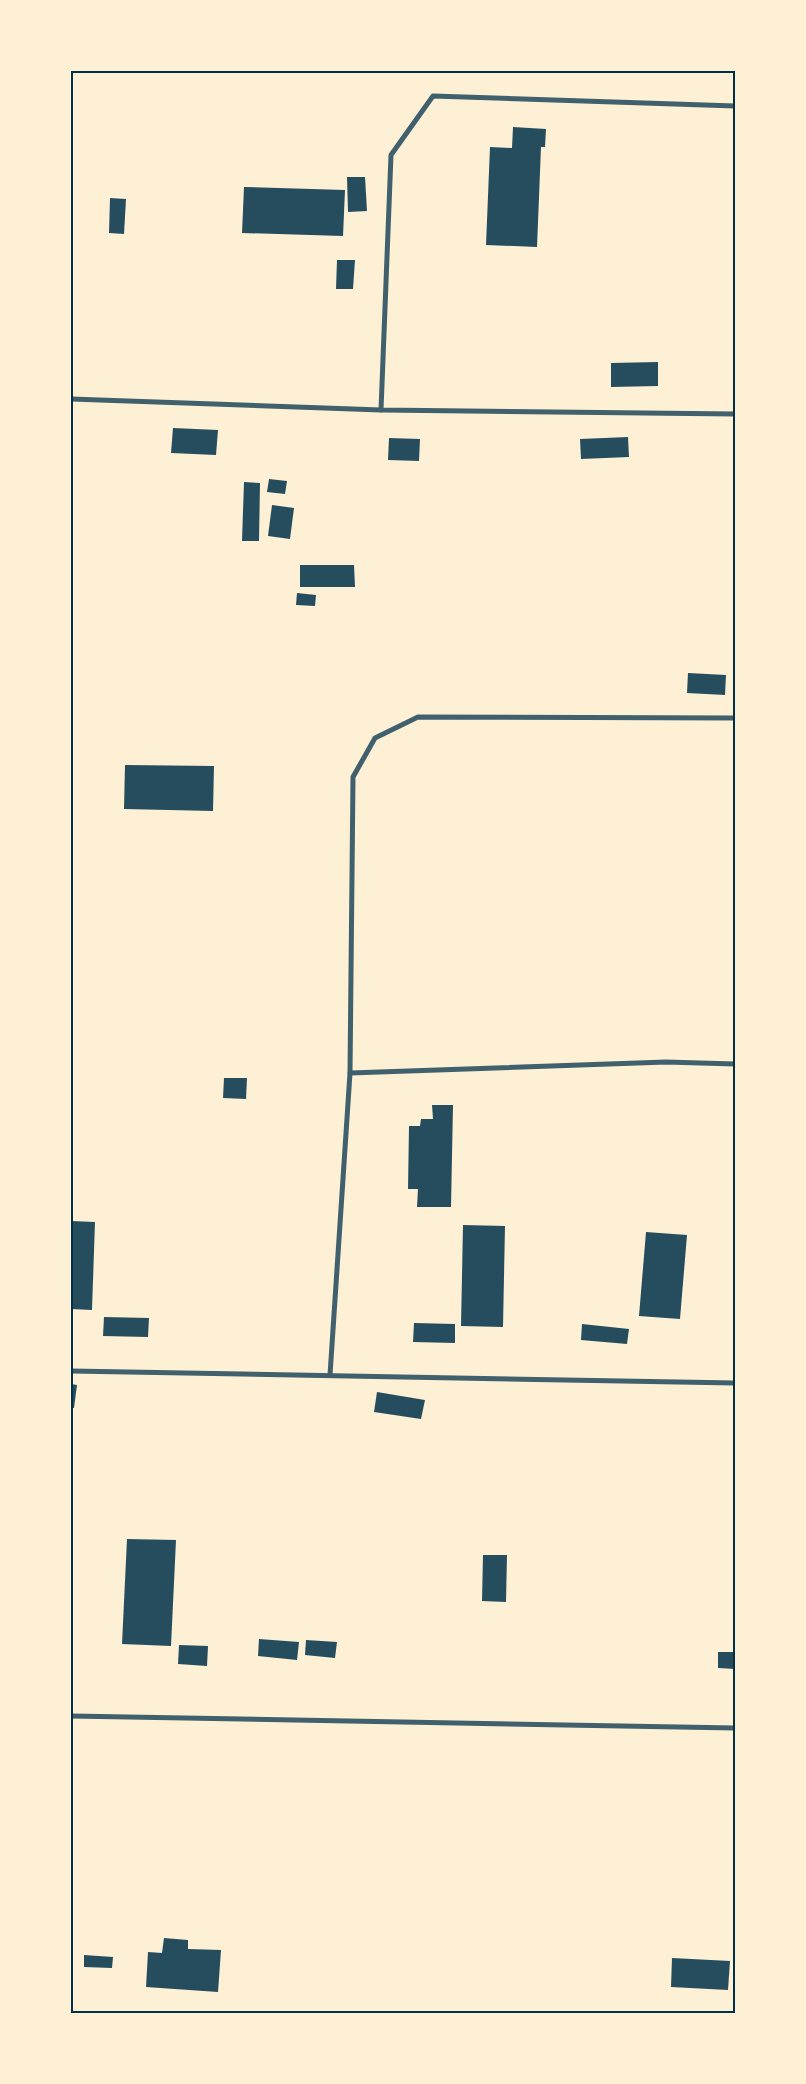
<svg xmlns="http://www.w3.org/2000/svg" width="806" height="2084" font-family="Poppins,sans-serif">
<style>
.building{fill:#264d5e}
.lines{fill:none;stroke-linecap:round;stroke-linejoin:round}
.minor{stroke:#3f606c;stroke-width:5}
.neatline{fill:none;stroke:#003049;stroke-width:2}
</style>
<rect width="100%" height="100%" fill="#fdf0d5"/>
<g class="building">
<path d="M513 127 546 129 545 147H541L537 247 486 245 490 147 512 148Z"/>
<path d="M347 177H365L367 211 348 212Z"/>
<path d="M244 187 345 190 343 236 242 233Z"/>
<path d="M110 198 126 199 124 234 109 233Z"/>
<path d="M337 260H355L353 289H336Z"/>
<path d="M658 362V386L611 387V363Z"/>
<path d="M173 428 218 430 216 455 171 453Z"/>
<path d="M628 437 629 457 581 459 580 439Z"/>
<path d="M389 438 420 439 419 461 388 460Z"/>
<path d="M269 479 287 481 285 494 267 492Z"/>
<path d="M244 482 260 483 259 541H242Z"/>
<path d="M272 505 294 508 290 539 268 536Z"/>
<path d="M300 565H354L355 587H300Z"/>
<path d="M297 593 316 595 315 606 296 605Z"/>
<path d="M688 673 726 675 725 695 687 693Z"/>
<path d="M125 765 214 766 213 811 124 809Z"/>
<path d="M224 1078H247L246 1099 223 1098Z"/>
<path d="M432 1105H453L451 1207H417L418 1189H408L409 1126H420L421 1119H433Z"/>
<path d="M71 1221 95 1222 92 1310 71 1309Z"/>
<path d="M463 1225 505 1226 503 1327 461 1326Z"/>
<path d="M646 1232 687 1235 680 1319 639 1316Z"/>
<path d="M104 1317 149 1318 148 1337 103 1336Z"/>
<path d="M414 1323 455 1324V1343L413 1342Z"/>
<path d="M582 1324 629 1329 627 1344 581 1340Z"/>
<path d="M71 1384 77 1385 74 1408H71Z"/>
<path d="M377 1392 425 1400 421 1419 374 1412Z"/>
<path d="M127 1539 176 1540 171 1646 122 1644Z"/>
<path d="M483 1555H507L506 1602 482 1601Z"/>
<path d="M259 1639 299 1642 297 1660 258 1656Z"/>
<path d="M306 1640 337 1642 335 1658 305 1655Z"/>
<path d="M179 1645 208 1646 207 1666 178 1664Z"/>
<path d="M718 1652H735V1669L718 1668Z"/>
<path d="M164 1938 188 1940V1949L221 1950 218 1992 146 1987 148 1952 162 1953Z"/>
<path d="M84 1955 113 1957 112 1968 84 1967Z"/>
<path d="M672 1958 730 1961 728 1990 671 1987Z"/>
</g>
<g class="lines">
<g class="minor">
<path d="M71 399 381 410 735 414"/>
<path d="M381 410 391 155 433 96 735 106"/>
<path d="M350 1073 666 1062 735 1064"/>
<path d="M71 1371 735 1383"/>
<path d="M330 1375 350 1073 353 777 375 738 418 717 735 718"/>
<path d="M71 1716 735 1728"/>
</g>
</g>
<rect width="806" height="2084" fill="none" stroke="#fdf0d5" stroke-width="145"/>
<rect x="72" y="72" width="662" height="1940" class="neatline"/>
</svg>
